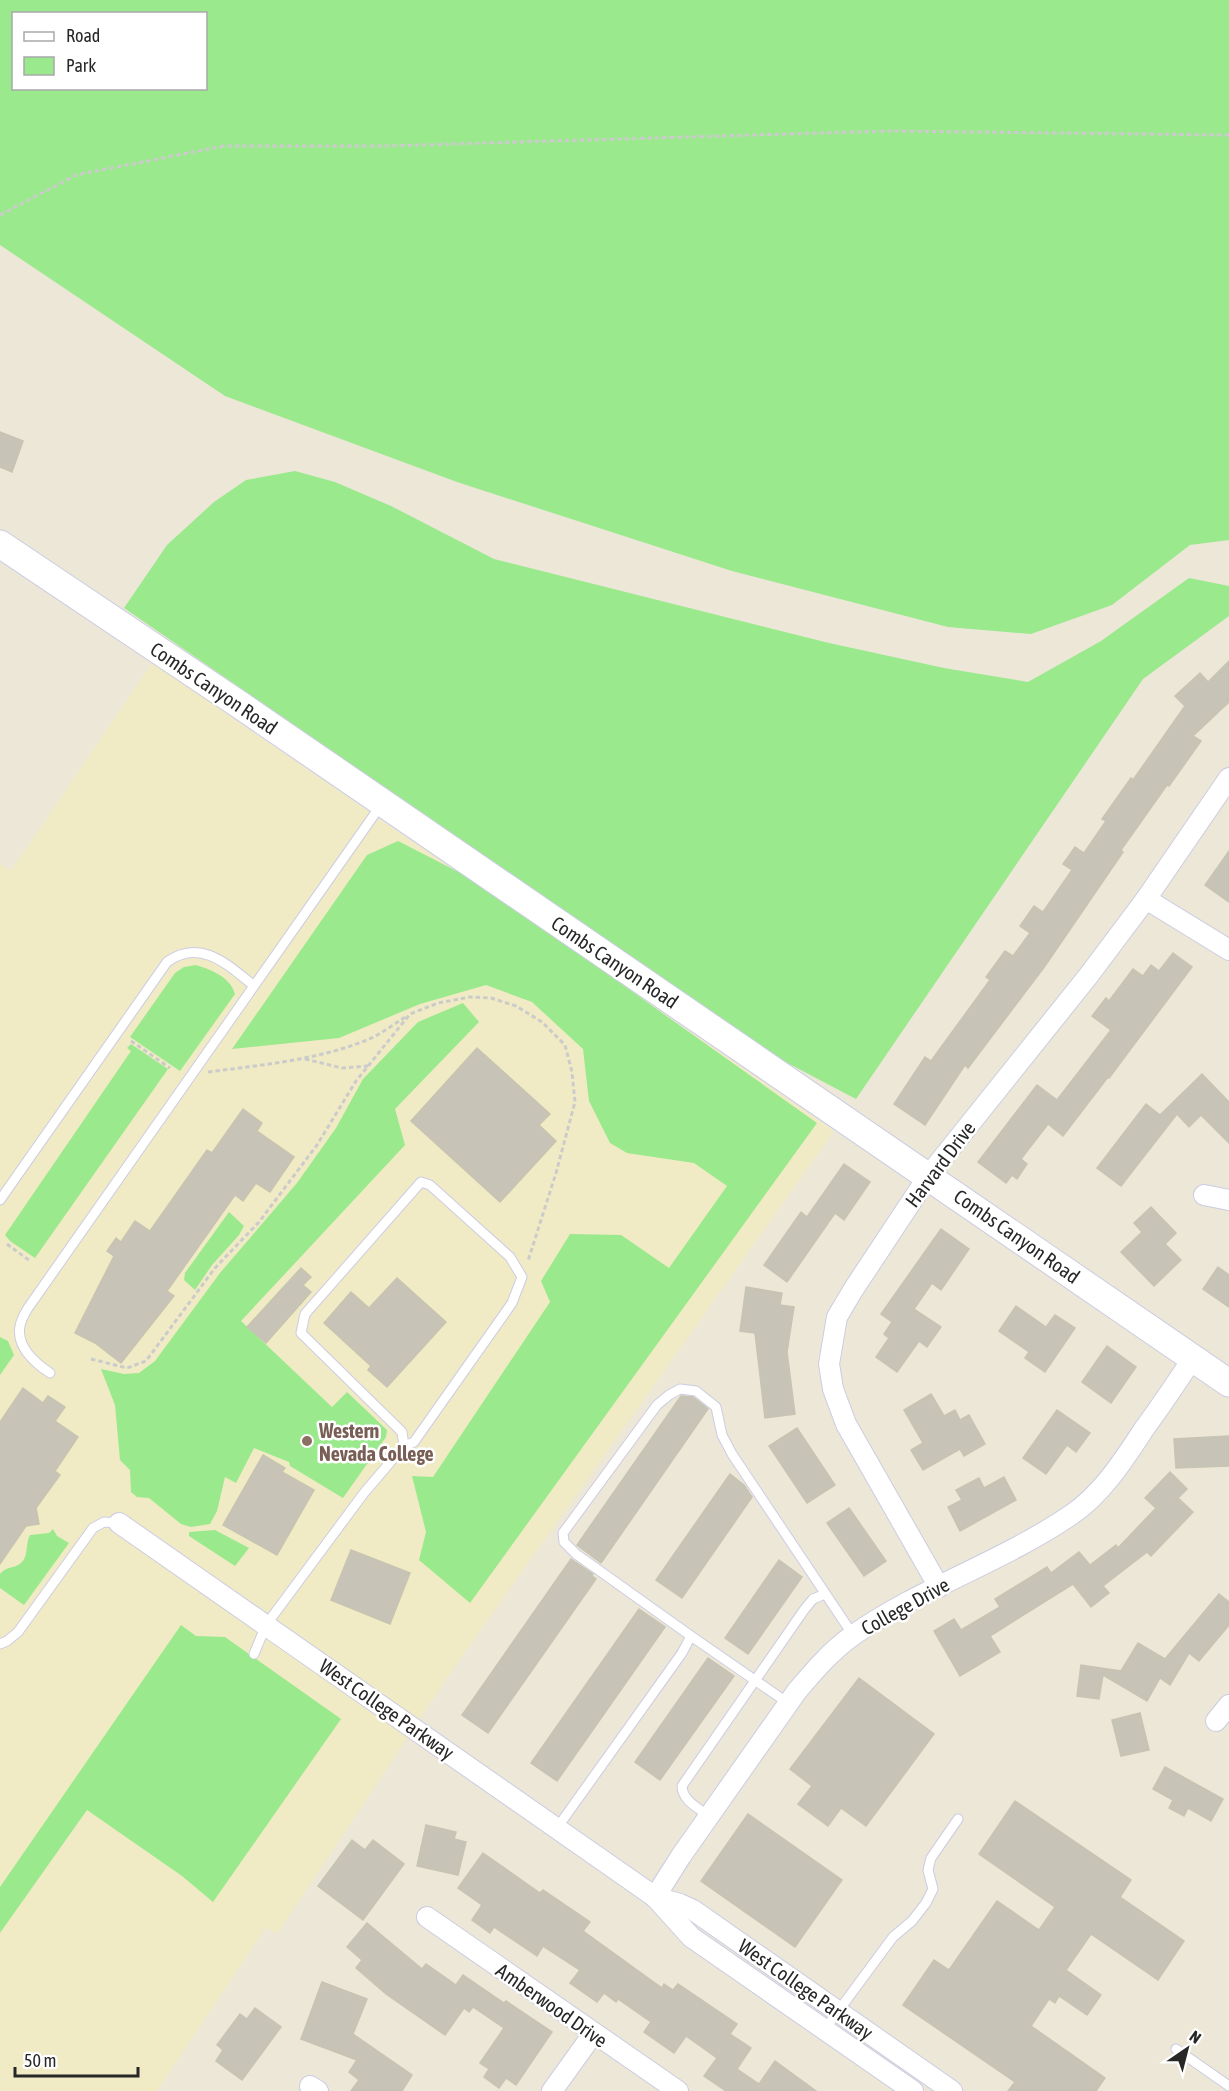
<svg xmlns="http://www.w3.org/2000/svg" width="1229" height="2091" font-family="'Asap Condensed',sans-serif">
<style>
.education{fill:#f0ebc4}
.green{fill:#9ae98d;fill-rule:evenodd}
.building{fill:#c7c3b7;stroke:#c7c4b1;stroke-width:1.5}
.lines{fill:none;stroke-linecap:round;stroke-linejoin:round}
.lane-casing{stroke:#cccce3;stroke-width:11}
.street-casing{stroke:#cccce3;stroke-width:22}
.secondary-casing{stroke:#cccce3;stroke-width:29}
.path{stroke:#cbcbcb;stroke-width:3;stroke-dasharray:4.5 3;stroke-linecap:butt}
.lane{stroke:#fff;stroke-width:9}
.street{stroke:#fff;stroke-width:20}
.secondary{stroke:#fff;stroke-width:27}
.education-dot{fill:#8d6e63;stroke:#fff;stroke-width:2}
.labels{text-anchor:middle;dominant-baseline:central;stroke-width:5;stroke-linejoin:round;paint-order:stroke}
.street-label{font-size:20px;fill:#272727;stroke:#fff}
.education-label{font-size:20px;font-weight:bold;fill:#785e54;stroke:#fff;text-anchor:start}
</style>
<rect width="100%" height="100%" fill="#ece7d7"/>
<path class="education" d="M152 663 834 1131 448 1676 277 1934 266 1927 157 2091H0V864L11 871Z"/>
<g class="green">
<path d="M0 0H1229V540L1190 545 1112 605 1031 634 948 627 732 571 457 482 225 396 0 245ZM14 14H206V88H14Z"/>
<path d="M295 471 335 482 391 506 494 559 829 643 944 668 1028 682 1101 641 1189 578 1229 586V616L1143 679 856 1099 778 1058 124 608 167 545 214 502 246 480Z"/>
<path d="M398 841 478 882 817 1123 470 1603 419 1560 426 1532 412 1476 433 1477 550 1302 541 1281 570 1234 621 1235 669 1268 727 1186 694 1163 627 1153 610 1143 589 1101 583 1049 532 1002 486 985 420 1004 339 1038 232 1049 367 855Z"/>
<path d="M196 965C212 970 230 977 235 994L180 1071 130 1037 175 973 184 967Z"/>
<path d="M463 1003 479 1022 395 1109 405 1145 241 1321 332 1407 347 1392 387 1430 386 1437 343 1498 290 1466 289 1462 254 1448 236 1483 225 1477 217 1511 210 1524 191 1527 181 1524 149 1498 137 1497 131 1492 130 1470 120 1460 115 1405 101 1369 124 1374 139 1373 155 1361 220 1273 297 1183 336 1128 363 1079 418 1022Z"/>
<path d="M131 1044 168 1069 35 1258 10 1241 5 1235 131 1051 127 1048Z"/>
<path d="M229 1212 244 1226 239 1235 212 1265 195 1290 184 1280 185 1273Z"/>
<path d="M0 1337 8 1341 14 1355 0 1375Z"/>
<path d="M53 1529 57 1536 69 1543 24 1605 0 1588V1574C6 1566 14 1569 21 1563 29 1556 25 1544 30 1535L49 1533Z"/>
<path d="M215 1530 249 1548 235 1566 189 1536V1532Z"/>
<path d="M181 1625 196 1636 225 1637 341 1719 213 1902 182 1876 87 1810 0 1933V1887Z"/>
</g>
<g class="building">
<path d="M0 432 23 441 12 472 0 467Z"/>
<path d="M1229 661V702L1193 736 1201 741 1169 786 1167 785 1121 850 1123 852 1045 966 968 1068 965 1065 925 1125 894 1104 925 1057 931 1061 990 980 986 977 1005 951 1013 956 1030 933 1020 926 1034 906 1043 912 1072 870 1063 864 1075 847 1084 853 1106 821 1102 819 1131 778 1133 780 1185 706 1175 696 1200 673 1208 682Z"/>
<path d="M1229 851V902L1205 885Z"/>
<path d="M1173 953 1192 967 1109 1078 1108 1077 1063 1136 1048 1124 1021 1159 1027 1164 1017 1179 1012 1175 1006 1183 978 1162 1037 1085 1057 1100 1111 1030 1092 1016 1106 998 1109 1001 1133 969 1143 976 1151 965 1159 971Z"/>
<path d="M477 1048 550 1114 539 1125 556 1141 500 1202 411 1121Z"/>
<path d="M1202 1074 1229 1102V1143L1201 1115 1189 1127 1177 1114 1121 1186 1097 1168 1146 1104 1160 1115Z"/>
<path d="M243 1109 262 1123 257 1131 294 1157 270 1192 256 1183 243 1201 235 1195 167 1291 174 1296 121 1363 95 1343 75 1333 114 1256 107 1251 116 1238 121 1242 135 1221 150 1231 207 1150 212 1153Z"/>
<path d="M844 1164 870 1182 844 1220 835 1213 787 1282 764 1265 801 1212 807 1217Z"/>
<path d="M1151 1207 1176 1233 1165 1244 1181 1260 1154 1286 1121 1252 1142 1232 1134 1223Z"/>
<path d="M941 1229 969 1249 941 1290 932 1283 914 1309 941 1327 927 1347 919 1341 897 1372 876 1357 889 1338 884 1334 892 1322 881 1314Z"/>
<path d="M1218 1267 1229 1275V1307L1203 1289Z"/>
<path d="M301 1268 311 1277 303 1285 311 1292 266 1343 247 1327Z"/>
<path d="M397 1278 446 1322 387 1387 368 1370 371 1366 324 1323 351 1292 369 1308Z"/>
<path d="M746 1287 782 1293 780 1305 794 1307 787 1352 795 1414 765 1418 755 1333 740 1331Z"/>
<path d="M1016 1306 1046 1327 1055 1315 1075 1328 1045 1372 1025 1358 1029 1352 999 1331Z"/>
<path d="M1107 1346 1136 1367 1111 1403 1082 1382Z"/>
<path d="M23 1388 43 1403 48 1396 65 1407 55 1421 78 1437 55 1471 60 1475 36 1508 39 1524 26 1526 0 1564V1422Z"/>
<path d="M931 1394 944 1416 955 1410 960 1420 969 1415 985 1444 964 1456 960 1449 923 1470 911 1450 923 1443 904 1410Z"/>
<path d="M681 1396 693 1397 708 1409 601 1563 577 1545Z"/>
<path d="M1057 1410 1090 1433 1076 1452 1067 1445 1046 1474 1023 1458Z"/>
<path d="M797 1428 835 1485 807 1503 769 1446Z"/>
<path d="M1229 1436V1466L1176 1468 1174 1439Z"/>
<path d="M263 1455 285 1468 282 1472 314 1490 277 1555 223 1525Z"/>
<path d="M1170 1472 1187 1489 1178 1498 1193 1512 1151 1556 1147 1552 1103 1586 1109 1593 1091 1607 1073 1584 990 1636 1000 1652 960 1676 934 1631 954 1619 961 1630 1000 1607 995 1599 1047 1567 1051 1573 1079 1552 1090 1565 1116 1545 1118 1548 1156 1508 1145 1498Z"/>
<path d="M730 1474 744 1485 752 1497 682 1598 656 1580Z"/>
<path d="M1004 1477 1016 1500 960 1531 948 1507 962 1500 956 1490 979 1478 984 1488Z"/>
<path d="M849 1508 886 1561 864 1576 827 1523Z"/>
<path d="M351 1550 410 1573 390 1624 331 1600Z"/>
<path d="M571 1559 593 1574 592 1576 596 1579 488 1733 462 1715Z"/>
<path d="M779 1560 802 1577 748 1654 725 1638Z"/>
<path d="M1219 1594 1229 1602V1625L1199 1661 1189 1653 1170 1685 1160 1678 1147 1701 1103 1675 1099 1699 1077 1696 1081 1665 1121 1671 1138 1643 1165 1659Z"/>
<path d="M639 1609 665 1627 557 1781 531 1763Z"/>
<path d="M708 1658 734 1676 660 1780 635 1762Z"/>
<path d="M859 1678 934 1734 866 1826 841 1808 828 1826 798 1804 812 1786 790 1769Z"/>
<path d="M1140 1713 1149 1750 1121 1756 1112 1720Z"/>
<path d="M1165 1767 1223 1799 1211 1821 1188 1808 1184 1816 1169 1808 1173 1800 1153 1789Z"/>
<path d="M1015 1801 1131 1880 1120 1897 1184 1941 1158 1980 1091 1934 1066 1970 1101 1995 1087 2015 1059 1996 1055 2003 1049 1999 1031 2026 1105 2078 1096 2091H1008L1015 2082 903 2005 934 1960 949 1970 997 1901 1039 1930 1055 1907 979 1854Z"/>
<path d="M748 1814 842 1880 795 1947 701 1881Z"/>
<path d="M426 1825 456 1832 454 1839 466 1842 458 1875 417 1866Z"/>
<path d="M352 1840 365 1850 373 1840 404 1864 363 1920 318 1886Z"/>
<path d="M483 1853 540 1893 543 1890 590 1922 583 1931 662 1988 664 1984 673 1990 678 1984 737 2024 730 2034 751 2048 737 2069 759 2084 775 2061 816 2091H726L704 2076 717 2058 686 2036 674 2053 644 2032 651 2022 618 1999 616 2002 604 1993 597 2002 570 1983 580 1970 543 1946 537 1956 494 1927 490 1933 472 1920 482 1905 458 1888Z"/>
<path d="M367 1923 422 1969 426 1964 456 1985 463 1975 504 2003 506 2001 552 2032 516 2085 506 2078 499 2088 484 2077 489 2069 480 2063 504 2028 473 2007 469 2012 464 2008 445 2035 386 1994 356 1968 362 1960 347 1947Z"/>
<path d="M322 1982 367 1999 353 2034 412 2075 402 2091H351L359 2080 349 2072 357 2060 301 2039Z"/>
<path d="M255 2008 281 2027 242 2080 216 2061 223 2050 217 2045 240 2014 247 2019Z"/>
</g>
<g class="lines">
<defs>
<g id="lane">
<path d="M0 1200 167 962C200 938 227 964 253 985"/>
<path d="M50 1373C35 1363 16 1347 20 1326 21 1320 25 1313 28 1308L381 805"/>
<path d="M691 1636 788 1703"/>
<path d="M0 1644 7 1641 18 1632 93 1528 104 1522 119 1523"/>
<path d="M254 1654 266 1625 364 1493 404 1446 414 1442 512 1303 522 1277 510 1257 430 1185 421 1182 305 1314 301 1333 402 1432 404 1446"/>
<path d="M709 1816C698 1808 682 1800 682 1786L804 1610 813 1599 825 1594"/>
<path d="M557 1828 682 1653 691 1636 576 1554 564 1542 563 1533 657 1405 669 1395 680 1389 696 1391 716 1407 722 1435 732 1454 853 1635"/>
<path d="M825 2029 893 1937 912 1921 926 1903 933 1889 928 1870 931 1858 958 1819"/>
<path d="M1176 2049 1229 2086"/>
</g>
<g id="street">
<path d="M1146 899 1229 950"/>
<path d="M1204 1195 1229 1200"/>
<path d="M119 1523 655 1897 691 1937 913 2091"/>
<path d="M939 1587 846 1424 833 1389 829 1364 837 1317 853 1290 929 1175 1089 975 1146 899 1229 778"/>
<path d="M1216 1721 1229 1705"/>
<path d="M655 1897 681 1856 797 1691C814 1671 831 1651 852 1636 920 1588 1002 1562 1071 1515 1102 1494 1123 1461 1144 1429 1161 1406 1177 1382 1193 1358"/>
<path d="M655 1897 680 1904 693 1910 952 2091"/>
<path d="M427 1917 678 2091"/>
<path d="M310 2086 318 2091"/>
<path d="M552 2091 593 2034"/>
</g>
<path id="secondary" d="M0 544 243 707 1229 1383"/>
</defs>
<use href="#lane" class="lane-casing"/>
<use href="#street" class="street-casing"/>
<use href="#secondary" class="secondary-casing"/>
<g class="path">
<path d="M0 215 76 175 224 146H384L889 131 1229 135"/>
<path d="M131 1041 170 1068"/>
<path d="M305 1059 342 1068 368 1066"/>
<path d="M208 1072C262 1065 317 1060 367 1040 381 1034 394 1024 407 1016"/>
<path d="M7 1244 30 1261"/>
<path d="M91 1359 127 1368 146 1361 215 1268 259 1222 317 1145 356 1081 410 1014 438 1003 470 997 491 998 516 1006 542 1022 565 1045 572 1072 575 1102 556 1173 528 1261"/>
</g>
<use href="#lane" class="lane"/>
<use href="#street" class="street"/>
<use href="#secondary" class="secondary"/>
</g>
<circle class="education-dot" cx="307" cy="1441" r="6"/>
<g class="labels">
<g class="street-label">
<text transform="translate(214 688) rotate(34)">Combs Canyon Road</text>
<text transform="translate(615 962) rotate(34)">Combs Canyon Road</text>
<text transform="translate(940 1164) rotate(-53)">Harvard Drive</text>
<text transform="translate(1017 1236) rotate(35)">Combs Canyon Road</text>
<text transform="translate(905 1606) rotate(-29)">College Drive</text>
<text transform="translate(387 1709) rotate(35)">West College Parkway</text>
<text transform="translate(806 1989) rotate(35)">West College Parkway</text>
<text transform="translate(552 2005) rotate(35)">Amberwood Drive</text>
</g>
<g class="education-label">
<text x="319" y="1430">Western<tspan x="319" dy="23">Nevada College</tspan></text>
</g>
</g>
<rect x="12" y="12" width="195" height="78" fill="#ffffff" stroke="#a9a9a9" stroke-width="1.5"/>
<rect x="24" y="32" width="30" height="9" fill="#ffffff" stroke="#a9a9a9" stroke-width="1.5"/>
<text x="66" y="42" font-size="18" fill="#272727">Road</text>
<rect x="24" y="57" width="30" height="18" fill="#9ae98d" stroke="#a9a9a9" stroke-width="1.5"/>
<text x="66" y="72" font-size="18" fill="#272727">Park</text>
<g transform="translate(1187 2049) rotate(35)" stroke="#ffffff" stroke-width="4.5" paint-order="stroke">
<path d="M0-4.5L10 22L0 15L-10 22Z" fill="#272727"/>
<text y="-9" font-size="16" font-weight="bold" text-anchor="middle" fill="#272727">N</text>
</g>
<path d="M15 2067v9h123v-9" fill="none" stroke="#272727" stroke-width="3"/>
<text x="24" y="2067" font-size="18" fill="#272727" stroke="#ffffff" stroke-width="4.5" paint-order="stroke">50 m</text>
</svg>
